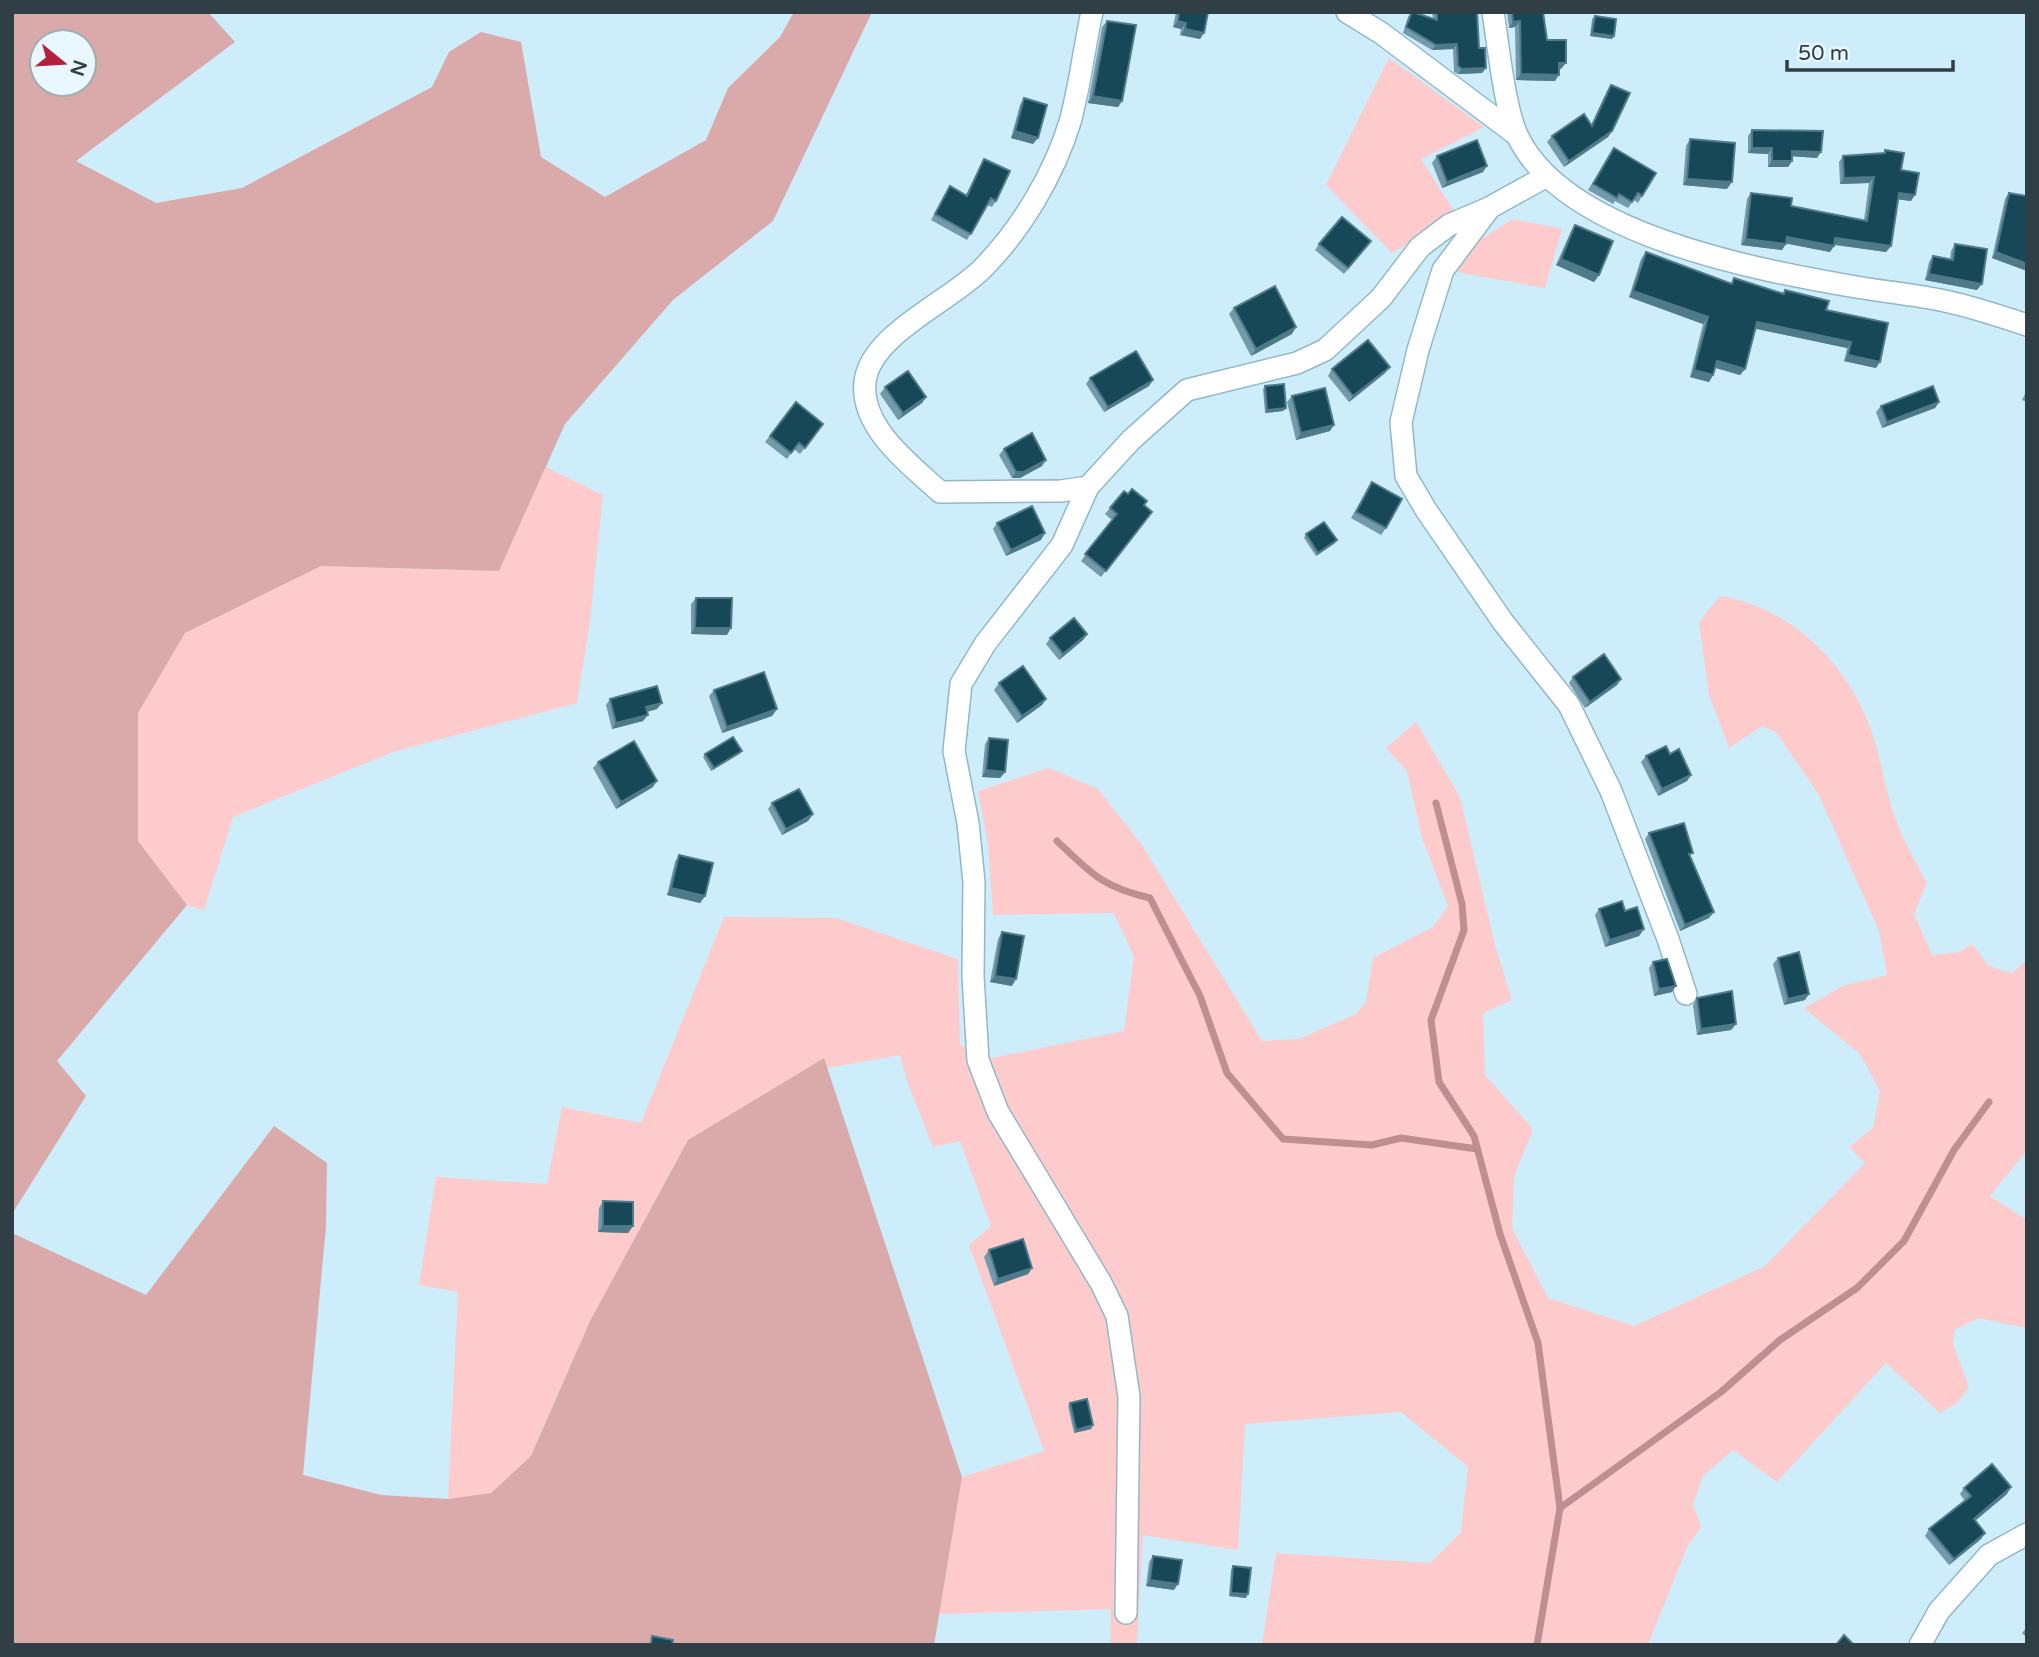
<svg xmlns="http://www.w3.org/2000/svg" width="2039" height="1657" font-family="'Varela Round',sans-serif">
<style>
.green{fill:#fdcbcc}
.forest{fill:#daa9aa;fill-rule:evenodd}
.lines{fill:none;stroke-linecap:round;stroke-linejoin:round}
.stream{stroke:#be8e90;stroke-width:7}
.street-casing{stroke:#92b8c8;stroke-width:24}
.street{stroke:#fff;stroke-width:21}
.wall{fill:#729aaa}
.shaded-wall{fill:#4e7a89}
.building{fill:#174858;stroke:#4e7a89;stroke-width:2}
</style>
<rect width="100%" height="100%" fill="#ceedfb"/>
<g class="green">
<path d="M1389 58 1484 127 1421 159 1457 216 1392 253 1326 185Z"/>
<path d="M1513 219 1562 229 1545 288 1457 272 1476 242Z"/>
<path d="M546 467 603 495 590 621 577 703 393 752 233 817 204 910 187 905 138 841V713L185 633 321 566 499 571Z"/>
<path d="M1720 596C1788 607 1843 659 1868 722 1881 753 1884 789 1896 820 1904 842 1916 862 1927 883L1914 914 1932 955 1959 952 1972 944 1989 966 2012 973 2027 960V1150L1990 1196 2027 1220V1328L1978 1318 1955 1330 1953 1344 1969 1387 1957 1403 1940 1413 1886 1363 1777 1482 1733 1450 1703 1476 1693 1505 1701 1527 1687 1547 1648 1645H1262L1276 1553 1430 1563 1461 1532 1468 1467 1401 1412 1245 1424 1238 1550 1143 1535 1137 1645H1110L1111 1609 939 1614 962 1477 1044 1451 969 1245 991 1226 960 1141 933 1147 907 1081 900 1055 827 1068 824 1059 688 1140 590 1321 531 1456 491 1493 448 1499 458 1292 419 1285 436 1177 547 1184 562 1107 641 1123 724 917 836 918 958 959 960 1045 993 1058 1124 1031 1134 957 1114 913 993 915 988 845 978 791 1049 768 1098 789 1142 845 1262 1041 1299 1039 1356 1014 1366 1002 1373 958 1433 927 1448 906 1422 838 1407 771 1386 748 1416 722 1460 797 1495 945 1512 1000 1483 1013 1485 1075 1533 1129 1514 1177 1512 1228 1548 1298 1634 1326 1765 1266 1865 1163 1849 1147 1873 1128 1880 1091 1860 1054 1804 1008 1845 985 1887 975 1879 931 1819 795 1776 732 1762 726 1729 748 1709 695 1699 622Z"/>
</g>
<g class="forest">
<path d="M12 12H208L235 42 76 161 156 203 242 188 432 87 449 52 481 32 521 42 541 157 605 197 706 140 728 88 780 37 794 12H872L773 221 673 300 565 424 499 571 321 566 185 633 138 713V841L187 905 57 1061 86 1096 12 1214ZM42 42H84V84H42Z"/>
<path d="M824 1058 962 1477 934 1645H12V1233L146 1295 274 1126 327 1163 326 1226 303 1475 381 1495 448 1499 491 1493 531 1456 590 1321 688 1140Z"/>
</g>
<g class="lines">
<g class="stream">
<path d="M1436 803 1462 904 1464 930 1431 1020 1439 1082 1474 1136 1500 1234 1538 1343 1560 1508 1537 1645"/>
<path d="M1057 841C1092 874 1102 887 1150 898L1200 996 1227 1073 1283 1139 1372 1145 1401 1138 1477 1149"/>
<path d="M1560 1508 1721 1392 1780 1340 1857 1288 1904 1241 1954 1150 1989 1102"/>
</g>
<defs>
<g id="street">
<path d="M1092 12C1084 48 1080 86 1070 122 1054 174 1022 228 984 267 952 301 870 334 865 382 860 428 911 465 940 492L1061 491 1088 487 1131 440 1187 390 1297 363 1325 350 1381 298 1420 247 1449 225 1489 208 1545 177"/>
<path d="M1347 12 1381 33 1517 135"/>
<path d="M1493 12C1498 43 1505 112 1518 137 1566 235 1757 270 1856 287 1886 292 1916 295 1945 301 1973 307 2000 316 2027 325"/>
<path d="M1488 210 1443 270 1418 350 1401 422 1406 476 1426 510 1503 622 1569 705 1611 791 1668 939 1686 994"/>
<path d="M1088 487 1062 545 985 644 961 684 954 751 968 823 974 882 973 976 978 1060 998 1112 1101 1283 1117 1316 1129 1397 1126 1613"/>
<path d="M1920 1645 1939 1611 1989 1555 2027 1534"/>
</g>
</defs>
<use href="#street" class="street-casing"/>
<use href="#street" class="street"/>
</g>
<g class="wall">
<path d="M1176 12H1208L1200 39 1180 35 1181 29 1173 27Z"/>
<path d="M1411 12 1433 19 1432 12H1477L1479 48 1486 68 1482 73 1458 74 1454 72 1453 49 1432 50 1403 33 1408 17Z"/>
<path d="M1507 12H1543L1547 40 1561 69H1559L1555 81 1516 80 1515 27 1509 28Z"/>
<path d="M1595 16 1614 36 1612 39 1590 36 1592 19Z"/>
<path d="M1107 21 1122 101 1118 107 1088 103 1102 27Z"/>
<path d="M1611 85 1612 131 1608 137 1564 167 1547 142 1552 136 1591 125 1607 91Z"/>
<path d="M1024 98 1033 144 1011 138 1020 105Z"/>
<path d="M1752 130 1817 158 1792 156V161L1788 167H1768V154L1748 153V136Z"/>
<path d="M1690 139 1727 189 1683 185 1686 146Z"/>
<path d="M1614 148 1642 196 1638 203 1634 200 1628 208 1615 201 1613 204 1588 190Z"/>
<path d="M1885 150 1901 170 1911 201 1898 199 1891 246 1886 252 1834 245 1830 252 1786 243 1782 250 1741 245 1747 199 1751 193 1791 206 1864 220 1869 183 1840 184 1839 162 1843 156 1883 153Z"/>
<path d="M1437 156 1483 172 1442 188 1432 163Z"/>
<path d="M984 159 996 201 992 207 987 205 967 240 931 220 950 186 966 195 980 166Z"/>
<path d="M2009 193 2027 271 1992 258 2005 199Z"/>
<path d="M1575 225 1599 275 1594 282 1556 265 1571 231Z"/>
<path d="M1319 244 1367 247 1344 274 1315 250Z"/>
<path d="M1955 244 1977 290 1925 280 1929 262 1933 256 1950 259 1951 251Z"/>
<path d="M1646 252 1731 283 1734 278 1783 294 1785 290 1826 310 1876 368 1844 361 1847 348 1756 329 1745 369 1740 375 1715 368 1713 375 1709 382 1690 377 1703 324 1629 297 1641 259Z"/>
<path d="M1234 308 1292 334 1251 356 1229 314Z"/>
<path d="M1332 369 1385 373 1349 402 1328 376Z"/>
<path d="M1090 378 1153 380 1149 386 1104 412 1086 384Z"/>
<path d="M1265 386 1286 408 1283 411 1265 413 1263 389Z"/>
<path d="M885 387 926 397 922 403 898 420 880 394Z"/>
<path d="M2027 390V402L2022 400Z"/>
<path d="M1292 396 1330 431 1296 440 1287 402Z"/>
<path d="M796 402 823 424 800 454 794 449 787 459 765 442Z"/>
<path d="M1939 402 1935 408 1882 428 1876 412 1881 406Z"/>
<path d="M1004 449 1042 466 1020 478H1012L999 455Z"/>
<path d="M1372 482 1386 528 1381 535 1351 518Z"/>
<path d="M1144 505 1152 512 1101 577 1081 561 1112 520 1105 514 1110 508Z"/>
<path d="M997 523 1041 540 1006 556 993 529Z"/>
<path d="M1306 534 1335 543 1316 556 1304 538Z"/>
<path d="M696 598 727 635 691 634V604Z"/>
<path d="M1087 634 1083 640 1059 660 1046 644 1050 638Z"/>
<path d="M1573 677 1621 679 1617 685 1585 708 1569 683Z"/>
<path d="M999 683 1046 699 1042 705 1017 723 994 690Z"/>
<path d="M714 690 777 709 772 716 722 733 709 696Z"/>
<path d="M610 699 657 709 647 712 643 721 612 729 606 705Z"/>
<path d="M989 738 1005 772 1000 778 982 777 985 744Z"/>
<path d="M742 751 739 754 711 771 703 757 705 754Z"/>
<path d="M1670 754 1691 775 1687 781 1658 796 1641 762 1646 756Z"/>
<path d="M598 762 653 787 616 809 593 768Z"/>
<path d="M772 803 813 814 808 821 782 835 768 809Z"/>
<path d="M1649 833 1690 857 1709 918 1680 931 1645 839Z"/>
<path d="M679 855 705 896 700 903 667 895 675 862Z"/>
<path d="M1599 909 1625 911 1644 929 1639 936 1605 947 1595 915Z"/>
<path d="M1002 932 1012 986 990 982 998 939Z"/>
<path d="M1778 958 1805 1000 1784 1005 1773 964Z"/>
<path d="M1653 962 1672 992 1654 996 1649 968Z"/>
<path d="M1697 998 1736 1024 1731 1030 1697 1035 1693 1005Z"/>
<path d="M603 1201 633 1226 628 1233 598 1232 599 1208Z"/>
<path d="M989 1250 1032 1268 1028 1274 994 1286 984 1257Z"/>
<path d="M1070 1403 1091 1429 1074 1433 1068 1406Z"/>
<path d="M1964 1488 2007 1494 1976 1520 1981 1539 1949 1565 1925 1536 1929 1529 1965 1501 1960 1494Z"/>
<path d="M1153 1556 1174 1590 1146 1586 1149 1562Z"/>
<path d="M1233 1566 1246 1598 1229 1596 1231 1570Z"/>
<path d="M2027 1627V1638L2022 1633Z"/>
</g>
<g class="shaded-wall">
<path d="M1178 21 1186 23 1181 29 1173 27Z"/>
<path d="M1520 21 1515 27 1509 28 1513 22Z"/>
<path d="M1185 29 1204 33 1200 39 1180 35Z"/>
<path d="M1592 33 1614 36 1612 39 1590 36Z"/>
<path d="M1457 44 1453 49 1432 50 1436 45Z"/>
<path d="M1559 63H1566L1561 69H1555Z"/>
<path d="M1486 68 1482 73 1458 74 1462 69Z"/>
<path d="M1521 74 1559 75 1555 81 1516 80Z"/>
<path d="M1093 96 1122 101 1118 107 1088 103Z"/>
<path d="M1015 131 1038 138 1033 144 1011 138Z"/>
<path d="M1612 131 1608 137 1564 167 1569 161Z"/>
<path d="M1752 148H1772L1768 154 1748 153Z"/>
<path d="M1792 151 1821 152 1817 158 1788 156Z"/>
<path d="M1772 161H1792L1788 167H1768Z"/>
<path d="M1487 166 1483 172 1442 188 1447 182Z"/>
<path d="M1874 177 1869 183 1840 184 1844 178Z"/>
<path d="M1687 179 1732 182 1727 189 1683 185Z"/>
<path d="M1899 193 1915 195 1911 201 1894 199Z"/>
<path d="M1787 237 1834 246 1830 252 1783 243Z"/>
<path d="M1835 238 1891 246 1886 252 1831 244Z"/>
<path d="M1746 239 1786 244 1782 250 1741 245Z"/>
<path d="M1996 252 2027 264V271L1992 258Z"/>
<path d="M1561 259 1599 275 1594 282 1556 265Z"/>
<path d="M1929 274 1982 284 1977 290 1925 280Z"/>
<path d="M1633 291 1708 317 1703 324 1629 297Z"/>
<path d="M1757 322 1851 342 1847 348 1753 328Z"/>
<path d="M1296 327 1292 334 1251 356 1256 349Z"/>
<path d="M1848 355 1880 362 1876 368 1844 361Z"/>
<path d="M1717 361 1745 369 1740 375 1713 367Z"/>
<path d="M1390 367 1385 373 1349 402 1353 396Z"/>
<path d="M1694 370 1713 375 1709 382 1690 377Z"/>
<path d="M1153 380 1149 386 1104 412 1108 407Z"/>
<path d="M926 397 922 403 898 420 903 413Z"/>
<path d="M1939 402 1935 408 1882 428 1887 422Z"/>
<path d="M1286 408 1283 411 1265 413 1267 410Z"/>
<path d="M1334 425 1330 431 1296 440 1301 433Z"/>
<path d="M1046 460 1042 466 1020 478H1012L1016 472Z"/>
<path d="M1045 533 1041 540 1006 556 1011 550Z"/>
<path d="M1337 540 1335 543 1316 556 1318 553Z"/>
<path d="M695 628H731L727 635 691 634Z"/>
<path d="M1087 634 1083 640 1059 660 1063 654Z"/>
<path d="M1621 679 1617 685 1585 708 1590 702Z"/>
<path d="M1046 699 1042 705 1017 723 1022 716Z"/>
<path d="M662 703 657 709 642 713 646 707Z"/>
<path d="M777 709 772 716 722 733 727 727Z"/>
<path d="M648 715 643 721 612 729 616 723Z"/>
<path d="M742 751 739 754 711 771 714 768Z"/>
<path d="M986 770 1005 772 1000 778 982 777Z"/>
<path d="M1691 775 1687 781 1658 796 1662 789Z"/>
<path d="M657 781 653 787 616 809 621 802Z"/>
<path d="M813 814 808 821 782 835 786 829Z"/>
<path d="M671 888 705 896 700 903 667 895Z"/>
<path d="M1714 912 1709 918 1680 931 1685 925Z"/>
<path d="M1644 929 1639 936 1605 947 1610 940Z"/>
<path d="M995 976 1016 979 1012 986 990 982Z"/>
<path d="M1676 986 1672 992 1654 996 1659 989Z"/>
<path d="M1809 994 1805 1000 1784 1005 1788 999Z"/>
<path d="M1736 1024 1731 1030 1697 1035 1701 1029Z"/>
<path d="M603 1226H633L628 1233 598 1232Z"/>
<path d="M1032 1268 1028 1274 994 1286 998 1279Z"/>
<path d="M1093 1425 1091 1429 1074 1433 1076 1430Z"/>
<path d="M2011 1487 2007 1494 1970 1525 1974 1519Z"/>
<path d="M1985 1533 1981 1539 1949 1565 1954 1559Z"/>
<path d="M1150 1580 1178 1584 1174 1590 1146 1586Z"/>
<path d="M1231 1593 1248 1594 1246 1598 1229 1596Z"/>
</g>
<g class="building">
<path d="M1179 12H1208L1204 33 1185 29 1186 23 1178 21Z"/>
<path d="M1412 12 1437 20V12H1477L1479 48H1485L1486 68 1462 69 1458 66 1457 44 1436 45 1406 27Z"/>
<path d="M1512 12H1543L1547 40H1566V63H1559V75L1521 74 1520 21 1513 22Z"/>
<path d="M1595 16 1616 19 1614 36 1592 33Z"/>
<path d="M1107 21 1136 25 1122 101 1093 96Z"/>
<path d="M1611 85 1630 93 1612 131 1569 161 1552 136 1584 114 1592 126Z"/>
<path d="M1024 98 1047 105 1038 138 1015 131Z"/>
<path d="M1752 130 1823 131 1821 152 1792 151V161H1772V148H1752Z"/>
<path d="M1690 139 1735 143 1732 182 1687 179Z"/>
<path d="M1477 140 1487 166 1447 182 1437 156Z"/>
<path d="M1614 148 1656 173 1642 196 1638 193 1632 202 1619 194 1617 198 1593 184Z"/>
<path d="M1885 150 1904 153 1901 170 1919 173 1915 195 1899 193 1891 246 1835 238 1834 246 1787 237 1786 244 1746 239 1751 193 1792 198 1791 206 1867 221 1874 177 1844 178 1843 156 1885 153Z"/>
<path d="M984 159 1010 171 996 201 991 198 971 234 935 214 950 186 967 196Z"/>
<path d="M2009 193 2027 196V264L1996 252Z"/>
<path d="M1342 217 1371 241 1348 268 1319 244Z"/>
<path d="M1575 225 1613 241 1599 275 1561 259Z"/>
<path d="M1955 244 1987 249 1982 284 1929 274 1933 256 1953 260Z"/>
<path d="M1646 252 1732 284 1734 278 1784 294 1785 290 1829 301 1826 310 1888 323 1880 362 1848 355 1851 342 1757 322 1745 369 1717 361 1713 375 1694 370 1708 317 1633 291Z"/>
<path d="M1275 286 1296 327 1256 349 1234 308Z"/>
<path d="M1368 340 1390 367 1353 396 1332 369Z"/>
<path d="M1136 351 1153 380 1108 407 1090 378Z"/>
<path d="M908 371 926 397 903 413 885 387Z"/>
<path d="M1284 384 1286 408 1267 410 1265 386Z"/>
<path d="M1933 386 1939 402 1887 422 1881 406Z"/>
<path d="M1325 388 1334 425 1301 433 1292 396Z"/>
<path d="M796 402 823 424 805 448 799 443 791 453 770 436Z"/>
<path d="M1032 433 1046 460 1024 472H1016L1004 449Z"/>
<path d="M1372 482 1402 499 1386 528 1356 512Z"/>
<path d="M1132 489 1147 501 1144 505 1152 512 1106 571 1085 554 1117 514 1110 508 1124 491 1128 494Z"/>
<path d="M1032 506 1045 533 1011 550 997 523Z"/>
<path d="M1324 522 1337 540 1318 553 1306 534Z"/>
<path d="M696 598H732L731 628H695Z"/>
<path d="M1074 618 1087 634 1063 654 1050 638Z"/>
<path d="M1604 654 1621 679 1590 702 1573 677Z"/>
<path d="M1023 666 1046 699 1022 716 999 683Z"/>
<path d="M764 672 777 709 727 727 714 690Z"/>
<path d="M657 686 662 703 646 707 648 715 616 723 610 699Z"/>
<path d="M733 737 742 751 714 768 705 754Z"/>
<path d="M989 738 1008 740 1005 772 986 770Z"/>
<path d="M634 741 657 781 621 802 598 762Z"/>
<path d="M1666 746 1670 754 1679 749 1691 775 1662 789 1646 756Z"/>
<path d="M799 789 813 814 786 829 772 803Z"/>
<path d="M1684 823 1693 853 1689 854 1714 912 1685 925 1649 833Z"/>
<path d="M679 855 713 863 705 896 671 888Z"/>
<path d="M1622 901 1625 911 1637 907 1644 929 1610 940 1599 909Z"/>
<path d="M1002 932 1024 936 1016 979 995 976Z"/>
<path d="M1799 952 1809 994 1788 999 1778 958Z"/>
<path d="M1667 959 1676 986 1659 989 1653 962Z"/>
<path d="M1732 991 1736 1024 1701 1029 1697 998Z"/>
<path d="M603 1201 633 1202V1226H603Z"/>
<path d="M1023 1239 1032 1268 998 1279 989 1250Z"/>
<path d="M1087 1399 1093 1425 1076 1430 1070 1403Z"/>
<path d="M1992 1464 2011 1487 1974 1519 1985 1533 1954 1559 1929 1529 1971 1496 1964 1488Z"/>
<path d="M1153 1556 1182 1560 1178 1584 1150 1580Z"/>
<path d="M1233 1566 1251 1568 1248 1594 1231 1593Z"/>
<path d="M1844 1635 1854 1645H1836Z"/>
<path d="M652 1636 673 1640 672 1645H651Z"/>
</g>
<rect width="2039" height="1657" fill="none" stroke="#2f3f45" stroke-width="28"/>
<g transform="translate(63 63) rotate(108)"><circle r="33" fill="#e8f8fe" stroke="#9eaeb4" stroke-width="2"/>
<path d="M0-5L12 26L0 18L-12 26Z" fill="#b4213f"/>
<text y="-10" font-size="19" font-weight="bold" text-anchor="middle" fill="#2f3f45">N</text>
</g>
<path d="M1787 60v10h166v-10" fill="none" stroke="#2f3f45" stroke-width="3.5"/>
<text x="1798" y="60" font-size="21" fill="#2f3f45" stroke="#e8f8fe" stroke-width="5" paint-order="stroke">50 m</text>
</svg>
